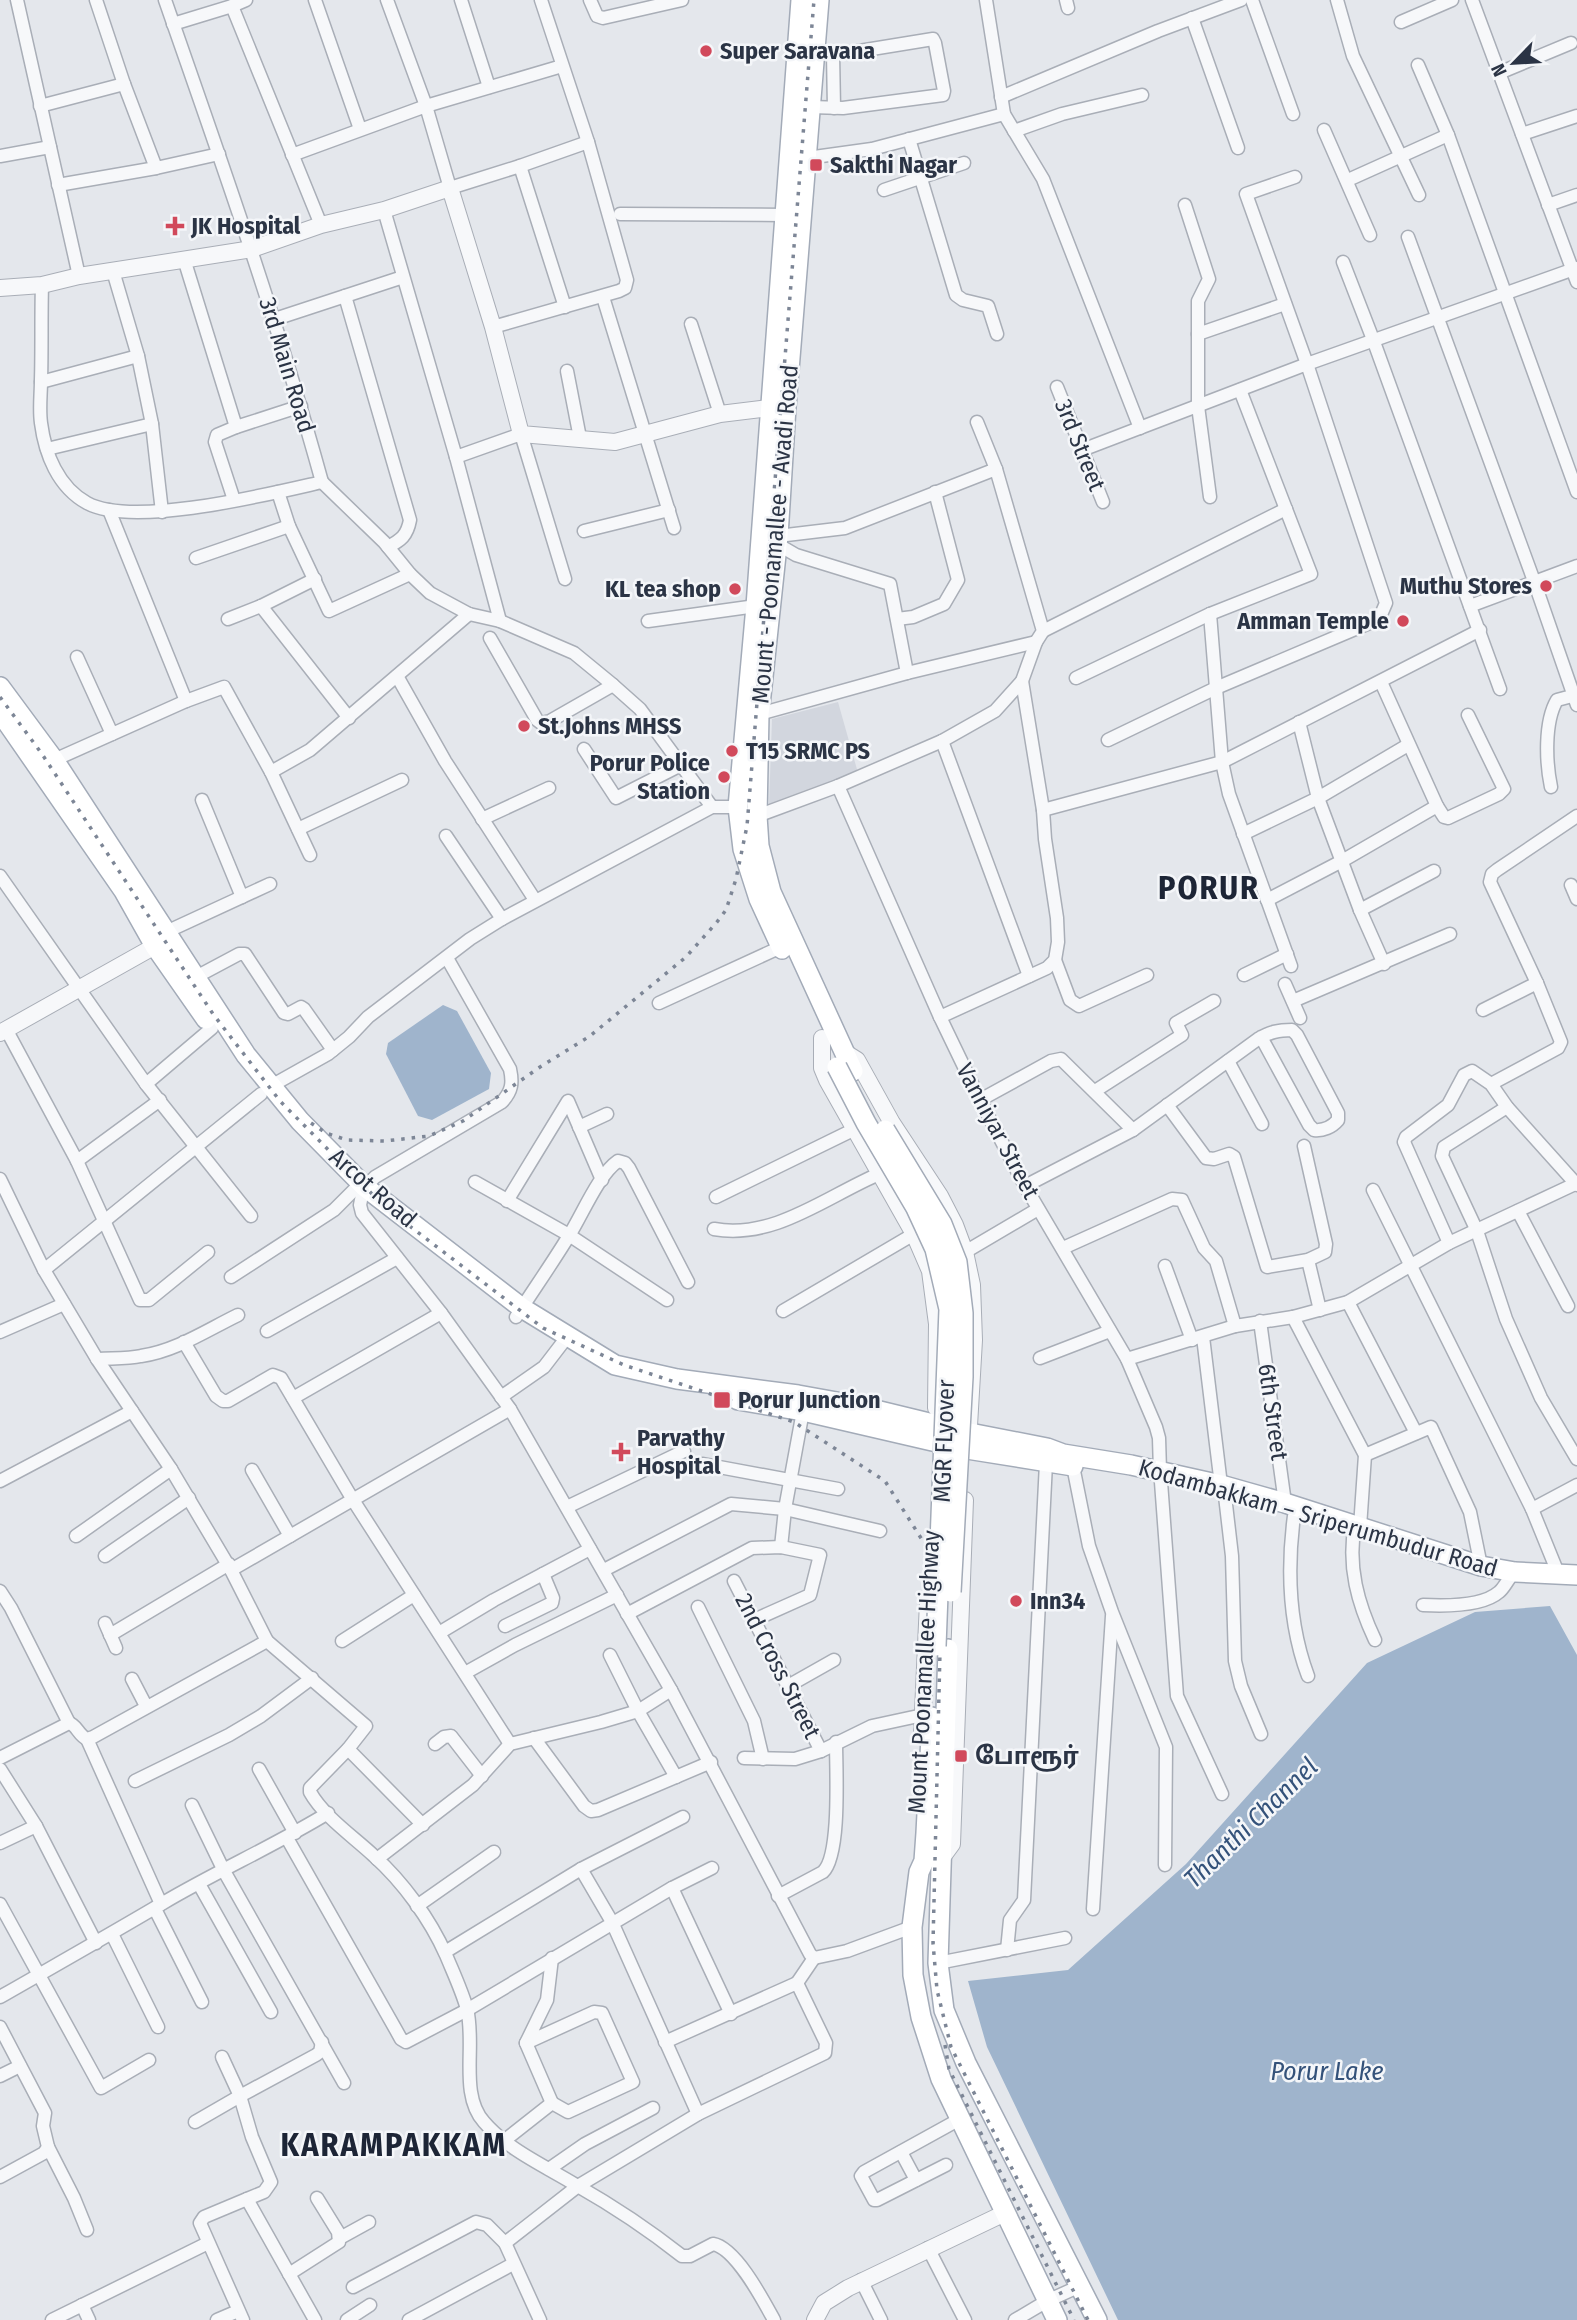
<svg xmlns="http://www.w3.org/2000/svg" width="1577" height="2320" font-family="'Fira Sans Condensed','Noto Sans Tamil',sans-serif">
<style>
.built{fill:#d2d6de}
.water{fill:#9fb4cc}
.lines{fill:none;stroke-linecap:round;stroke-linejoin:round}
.minor-casing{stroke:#a9aeb7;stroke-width:15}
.tertiary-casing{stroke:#a9aeb7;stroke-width:18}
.primary-casing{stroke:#a3abb8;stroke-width:22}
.minor{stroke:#f7f8fa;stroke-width:12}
.tertiary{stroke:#f7f8fa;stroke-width:16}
.primary{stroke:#fff;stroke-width:19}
.rail{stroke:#7d8696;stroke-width:3.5;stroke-dasharray:3.5 7;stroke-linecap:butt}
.primary-bridge-casing{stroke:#a3abb8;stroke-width:22;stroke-linecap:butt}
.primary-bridge{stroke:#fff;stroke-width:19}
.poi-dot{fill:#d1495b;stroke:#f4f6f9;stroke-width:2.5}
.labels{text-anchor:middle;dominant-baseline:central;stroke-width:5;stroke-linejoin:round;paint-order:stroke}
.poi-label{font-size:24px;font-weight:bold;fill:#2b3445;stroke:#f4f6f9;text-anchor:start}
.street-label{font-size:24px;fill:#2b3445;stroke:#f4f6f9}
.water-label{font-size:26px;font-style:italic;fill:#34527a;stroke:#f4f6f9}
.district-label{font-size:32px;font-weight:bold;letter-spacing:2px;fill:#1d2536;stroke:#f4f6f9}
</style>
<rect width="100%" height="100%" fill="#e4e7ec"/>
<path class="built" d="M838 702 858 773 769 806 772 719Z"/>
<g class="water">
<path d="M443 1005 457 1011 491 1073 489 1089 432 1120 418 1116 386 1054 388 1043Z"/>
<path d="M1550 1606 1577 1655V2320H1118L987 2047 968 1981 1068 1970 1186 1864 1367 1663 1475 1612Z"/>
</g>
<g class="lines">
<defs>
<g id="minor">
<path d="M17 0 79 276"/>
<path d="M96 0 124 84 156 168"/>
<path d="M165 0C221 160 277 319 322 482"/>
<path d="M246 0 232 6 321 225"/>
<path d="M315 0 360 129"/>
<path d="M387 0 426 106 450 188 520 166 588 142"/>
<path d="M461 0 489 87"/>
<path d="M590 0 597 16 603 18 682 0"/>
<path d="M986 0 1004 114 1043 179 1140 428"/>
<path d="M1066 0 1068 8"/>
<path d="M1252 0 1293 114"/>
<path d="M1337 0 1353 56 1419 195"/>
<path d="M1472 0 1577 282"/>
<path d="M1192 18 1238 148"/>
<path d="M1401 22 1452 0"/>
<path d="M173 24 232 6"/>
<path d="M833 54 834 108"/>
<path d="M1418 65 1448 135 1577 492"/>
<path d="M1499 73 1571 43"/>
<path d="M1001 97 1158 31 1241 0"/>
<path d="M40 106 124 84"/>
<path d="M811 107 843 108 943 95 944 91 935 43 933 39 847 53 815 52"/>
<path d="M1324 130 1370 235"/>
<path d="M1014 131 1062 114 1142 95"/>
<path d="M1522 134 1577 116"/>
<path d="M909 139 956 295 963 300 988 306 997 334"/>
<path d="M292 155 426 106 562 66"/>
<path d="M0 156 50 147"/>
<path d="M807 158 872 149 1004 114"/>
<path d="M520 166 565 307"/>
<path d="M1348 180 1448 135"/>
<path d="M58 185 156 168 219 154"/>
<path d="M884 190 964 163"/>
<path d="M1185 205 1209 279 1198 301V406L1210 497"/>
<path d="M1548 205 1577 195"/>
<path d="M384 210 456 457 500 621"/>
<path d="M620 214 785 215"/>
<path d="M1408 237 1534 581 1577 705"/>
<path d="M184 259 236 427"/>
<path d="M1343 262 1374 342 1500 689"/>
<path d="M113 271 138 356 152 424 162 512"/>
<path d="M42 285C41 317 42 348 41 380 41 394 39 409 41 423 45 454 58 487 87 503 133 528 269 494 322 482"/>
<path d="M345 296 410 520C407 536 401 540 388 547"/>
<path d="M603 297 674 528"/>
<path d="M272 320 403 277"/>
<path d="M691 324 720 414"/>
<path d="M493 327 619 291 625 288 627 280 588 142 541 0"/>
<path d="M1198 334 1285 304"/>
<path d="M567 371 580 438"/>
<path d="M41 382 138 356"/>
<path d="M1057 387 1103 502"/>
<path d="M47 449 152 424"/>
<path d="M1082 450 1307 364 1577 268"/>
<path d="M456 457 521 434 565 579"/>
<path d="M322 482 384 542 410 574 430 593 469 614 500 621 574 653 613 685 640 709 712 807"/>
<path d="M278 492 289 526 329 611 410 574"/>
<path d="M234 500 215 442 217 435 236 427 301 406"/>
<path d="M109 510 186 701"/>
<path d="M584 531 669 510"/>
<path d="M778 536 845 528 996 469"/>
<path d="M777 544 796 555 890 584 907 673"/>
<path d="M196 558 289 526"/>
<path d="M261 606 349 718"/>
<path d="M1470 606 1577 566"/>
<path d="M1210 614 1222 762 1229 794 1291 966"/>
<path d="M228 619 261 606 315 579"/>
<path d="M897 619 913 617 944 604 958 580 935 492"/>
<path d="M648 621 756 606"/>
<path d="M1043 631 1286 509"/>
<path d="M490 638 537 720 541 723 550 721 613 685"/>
<path d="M77 657 112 734"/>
<path d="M397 676 445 761 535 900"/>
<path d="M1076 678 1210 614 1311 574 1240 390"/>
<path d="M1381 682 1437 806 1444 817 1448 818 1499 794 1504 789 1468 715"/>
<path d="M759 714 907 673 1036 642"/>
<path d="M1299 722 1318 798 1360 910 1384 964"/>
<path d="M1108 740 1216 688 1374 621 1380 617 1386 603 1307 364 1246 194 1295 177"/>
<path d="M942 741 1029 976"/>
<path d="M584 749 616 798 681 765"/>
<path d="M54 760 186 701 224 687 271 772 310 855"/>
<path d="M271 772 310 750 469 614"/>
<path d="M838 786 940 1017 980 1100 1025 1186 1127 1359 1156 1427 1159 1438 1160 1471"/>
<path d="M1551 787C1546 763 1544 722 1557 700L1572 696"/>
<path d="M202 800 242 897"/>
<path d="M1043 810 1222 762 1480 630"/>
<path d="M757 816 838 786 942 741 995 711 1022 681 1036 642 1043 631 996 469 977 422"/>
<path d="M482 819 549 788"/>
<path d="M298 829 402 780"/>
<path d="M1243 834 1318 798 1408 745"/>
<path d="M446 836 502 919"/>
<path d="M0 876 146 1084 251 1216"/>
<path d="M1571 885 1577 899"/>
<path d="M1267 900 1342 861 1437 806"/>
<path d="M1360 910 1434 871"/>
<path d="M166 932 270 884"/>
<path d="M1055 960 1070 1000 1079 1006 1147 975"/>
<path d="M1244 975 1287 954"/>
<path d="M194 978 239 954H245L284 1013 288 1014 301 1007 304 1009 333 1050"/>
<path d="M1285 984 1300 1018"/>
<path d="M1293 1001 1450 934"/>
<path d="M659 1003 781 947"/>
<path d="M1483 1010 1537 983"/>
<path d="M940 1017 1047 968 1055 960 1058 942 1057 918 1045 839 1043 810 1022 681"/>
<path d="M6 1029 77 1161 140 1300H149L208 1252"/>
<path d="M1228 1061 1262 1124"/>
<path d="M146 1084 212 1028"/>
<path d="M1491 1084 1558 1048 1561 1042 1537 983 1490 882 1492 874 1497 870 1577 816"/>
<path d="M271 1086 328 1054 349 1037 368 1017 470 939 502 919 712 807H738"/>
<path d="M1095 1091 1182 1035 1176 1023 1214 1001"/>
<path d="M980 1100 1051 1061 1061 1059 1133 1130"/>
<path d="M1167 1105 1206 1158 1214 1159 1229 1154 1234 1157 1267 1267 1308 1260 1325 1252 1326 1244 1304 1146"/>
<path d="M1507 1107 1444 1147 1442 1156 1477 1231 1506 1319 1541 1398 1577 1459"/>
<path d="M579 1127 607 1114"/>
<path d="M77 1161 160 1100"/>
<path d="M0 1179 44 1270 97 1359 171 1469 231 1570"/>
<path d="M475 1182 569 1235 667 1300"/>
<path d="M1025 1186 1133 1130 1258 1039C1270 1032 1278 1030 1292 1030L1297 1035 1338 1113V1120C1332 1127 1323 1131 1314 1130L1309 1125 1261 1037"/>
<path d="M365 1187 375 1177 502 1102C512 1091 513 1083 510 1069L447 958"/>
<path d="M1373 1190 1532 1509 1558 1573"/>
<path d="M362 1195 360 1205 362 1213 441 1313 510 1409 671 1690 810 1954 814 1958"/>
<path d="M716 1197 853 1130"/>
<path d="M507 1201 568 1101 602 1180"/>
<path d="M1518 1211 1568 1306"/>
<path d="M714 1229C774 1240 827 1196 879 1174"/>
<path d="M1449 1243 1404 1142 1406 1137 1448 1105 1464 1075 1472 1071 1491 1084 1507 1107 1577 1185"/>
<path d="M1063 1248 1172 1199 1182 1200 1204 1248 1216 1261 1235 1326"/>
<path d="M965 1252 1038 1209"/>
<path d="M1308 1260 1320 1310"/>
<path d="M1165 1266 1192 1340"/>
<path d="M44 1270 261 1094"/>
<path d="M231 1277 334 1210 355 1189"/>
<path d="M1348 1302 1416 1433"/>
<path d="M783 1311 914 1234"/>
<path d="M516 1317C534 1289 553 1262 570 1234 583 1213 599 1174 618 1161L625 1163 629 1168 688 1282"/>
<path d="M1293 1317 1365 1455 1360 1527"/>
<path d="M1260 1321 1285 1503"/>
<path d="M267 1331 397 1258"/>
<path d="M0 1332 64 1304"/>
<path d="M1203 1337 1221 1485"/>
<path d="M184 1342 216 1396 223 1401H228L273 1375 281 1378 353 1500 510 1744"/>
<path d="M1040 1358 1110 1331"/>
<path d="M97 1359C112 1358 127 1359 141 1356 176 1351 207 1330 238 1315"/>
<path d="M1127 1359 1235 1326 1293 1317 1348 1302 1449 1243 1575 1184"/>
<path d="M501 1397 544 1367 567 1337"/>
<path d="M293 1398 441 1313"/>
<path d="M1365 1455 1431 1427 1470 1512 1481 1566"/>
<path d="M703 1464 838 1489"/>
<path d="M1073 1466 1089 1546 1112 1612 1166 1747 1165 1865"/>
<path d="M252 1470 290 1536"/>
<path d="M0 1481 132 1411"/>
<path d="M1161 1482 1177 1696 1222 1794"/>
<path d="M1225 1496 1232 1556 1235 1661 1241 1686 1261 1734"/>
<path d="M567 1507 684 1451"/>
<path d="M1532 1509 1577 1485"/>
<path d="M1294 1516C1287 1569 1289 1625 1308 1676"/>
<path d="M1355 1525C1347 1566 1358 1604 1375 1640"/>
<path d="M76 1536 171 1469"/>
<path d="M781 1547 785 1509 803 1411"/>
<path d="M105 1556 189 1498"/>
<path d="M604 1570 731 1504 785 1509 880 1531"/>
<path d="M734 1581 821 1751"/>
<path d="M0 1591 11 1608 69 1723"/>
<path d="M1423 1605C1443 1606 1482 1607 1499 1592 1503 1589 1506 1583 1509 1579"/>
<path d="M698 1607 754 1721 763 1759"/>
<path d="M627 1614 752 1548 781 1547 820 1555 810 1595 754 1620"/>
<path d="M105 1623 116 1648"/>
<path d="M505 1626 552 1603 553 1598 543 1574"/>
<path d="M439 1633 494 1600 590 1549"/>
<path d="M110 1635 229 1564"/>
<path d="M267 1641 366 1726 348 1749 310 1788V1792C324 1817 354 1837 374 1856 403 1882 430 1919 446 1955 453 1972 462 1991 467 2009 476 2045 459 2094 484 2122 508 2150 545 2166 576 2185 613 2206 649 2230 682 2256H690L713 2244C736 2248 763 2300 774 2320"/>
<path d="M342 1641 414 1595"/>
<path d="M610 1655 638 1711 676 1777"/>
<path d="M465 1673 515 1645 617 1595"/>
<path d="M132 1679 146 1706"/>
<path d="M788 1686 834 1660"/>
<path d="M534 1738 584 1806 591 1811 598 1810 711 1762"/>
<path d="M87 1739 161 1904"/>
<path d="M435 1744 444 1737 451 1736 482 1776"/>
<path d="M348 1749 423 1825"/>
<path d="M0 1758 69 1723C77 1725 78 1735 87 1739L93 1737 267 1641 231 1570 510 1409"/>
<path d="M744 1758 795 1759 821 1751 872 1726 923 1715"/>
<path d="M0 1769 36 1826 96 1943"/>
<path d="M259 1769 295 1833"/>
<path d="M135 1781 229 1735 261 1716 312 1678"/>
<path d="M192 1805 224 1871 344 2083"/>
<path d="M287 1838 396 2030 401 2039 406 2042 467 2010 672 1888 712 1868"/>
<path d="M0 1843 36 1826"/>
<path d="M377 1859 473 1785 510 1744 601 1722 638 1711 671 1690"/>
<path d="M581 1869 612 1922 698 2114"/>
<path d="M199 1884 271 2012"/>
<path d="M672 1888 731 2014"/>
<path d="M778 1896 823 1872C841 1855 836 1769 836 1742"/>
<path d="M0 1904 101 2088 149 2060"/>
<path d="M417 1906 494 1852"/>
<path d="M155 1909 202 2002"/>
<path d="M1093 1909 1112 1616"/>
<path d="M112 1934 158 2027"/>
<path d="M1007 1950 1010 1920 1024 1900 1046 1463"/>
<path d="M445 1952 581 1869 683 1817"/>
<path d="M814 1958 847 1951 912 1927"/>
<path d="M938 1963 1065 1938"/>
<path d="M0 1997C54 1966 109 1935 163 1903 217 1871 274 1846 328 1813"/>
<path d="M0 2027 45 2113 43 2126 48 2147 44 2153 0 2177"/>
<path d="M665 2042 797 1983"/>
<path d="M526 2043 552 2103"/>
<path d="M0 2076 20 2066"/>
<path d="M195 2122 240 2096 222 2057"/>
<path d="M505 2140 552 2103 568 2112 633 2082 602 2013 594 2012 526 2043 547 2000 552 1958"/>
<path d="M48 2147 74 2198 87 2230"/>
<path d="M901 2152 916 2180"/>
<path d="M946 2165 877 2200H874L861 2176 864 2172 960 2119"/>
<path d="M549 2169 585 2144 653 2108"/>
<path d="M340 2238 369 2222"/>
<path d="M505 2243 540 2320"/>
<path d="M928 2248 965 2320"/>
<path d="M289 2274 339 2242 338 2232 317 2198"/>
<path d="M861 2280 881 2320"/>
<path d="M353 2287 476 2222 487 2225 505 2243 578 2186 698 2114 825 2053 826 2043 797 1983 814 1958"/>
<path d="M82 2305 89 2320"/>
<path d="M52 2320 208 2243"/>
<path d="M217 2320 238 2311"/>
<path d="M243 2320 200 2223 204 2217 247 2199"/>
<path d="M315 2320 247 2199 264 2192 271 2182 252 2137 240 2096 316 2055 320 2052 322 2042"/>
<path d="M347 2320 370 2305"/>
<path d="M409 2320 513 2264"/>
<path d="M1015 2320 1047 2301 1080 2286"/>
</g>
<g id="tertiary">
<path d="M0 288 42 285 79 276 252 249 321 225 384 210 450 188 493 327 521 434 615 442 720 414 769 408"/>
<path d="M0 1033 155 946"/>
<path d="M822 1038V1068L827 1080 914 1234 930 1271 937 1324 936 1408"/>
<path d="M849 1055 857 1060 892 1123 940 1196 955 1225 965 1252 972 1285 974 1340 968 1443"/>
<path d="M922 1733 928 1602"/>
<path d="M941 1859 952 1844 965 1500"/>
<path d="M815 2320 824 2303 848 2288 1005 2213"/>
</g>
<g id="primary">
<path d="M819 0 786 407 778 536 759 714 757 816 759 846 771 892 853 1071"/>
<path d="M0 687 54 760 246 1055 300 1121 365 1187 522 1308 615 1365 677 1379 798 1395 859 1406 970 1433 1047 1448 1063 1454 1131 1465 1221 1485 1285 1503 1481 1566 1515 1572 1577 1575"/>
<path d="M0 712 124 891 155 946 206 1019"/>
<path d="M782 949 759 899 743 849 738 807 756 606 801 0"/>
<path d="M738 1400 803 1411 967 1449 1073 1466"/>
<path d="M948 1649 938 1963 944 2010 966 2063 1097 2320"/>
<path d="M932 1717 926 1833 924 1861 919 1872 912 1927 913 1975 921 2017 941 2079 1057 2320"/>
</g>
</defs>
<use href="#minor" class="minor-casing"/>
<use href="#tertiary" class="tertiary-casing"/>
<use href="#primary" class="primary-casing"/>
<use href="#minor" class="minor"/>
<use href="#tertiary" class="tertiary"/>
<use href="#primary" class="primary"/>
<g class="rail">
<path d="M0 697 42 754 213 1014 280 1101 386 1208 543 1328 624 1365 794 1422 885 1481 926 1546 941 1610 933 1943 937 1990 951 2047 1088 2320"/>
<path d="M311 1123 326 1133 347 1140 385 1141 429 1136 463 1121 540 1067 590 1036 686 957 717 922 726 910 736 879 747 826 814 0"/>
<path d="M945 2045 949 2069 1074 2320"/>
</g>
<defs>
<g id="primary-bridge">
<path d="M837 1067 866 1123 916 1208 935 1249 949 1309 936 1646"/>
<path d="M885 1130 942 1224 957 1262 963 1313V1377L951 1592"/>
</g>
</defs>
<use href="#primary-bridge" class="primary-bridge-casing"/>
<use href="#primary-bridge" class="primary-bridge"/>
</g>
<g class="poi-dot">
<circle cx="706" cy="51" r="7"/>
<rect x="809" y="158" width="14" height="14" rx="3.5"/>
<path d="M171.5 215.5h7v7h7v7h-7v7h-7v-7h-7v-7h7z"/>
<circle cx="1546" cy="586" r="7"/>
<circle cx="735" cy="589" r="7"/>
<circle cx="1403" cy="621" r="7"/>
<circle cx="524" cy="726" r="7"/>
<circle cx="732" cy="751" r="7"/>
<circle cx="724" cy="777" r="7"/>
<rect x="713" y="1391" width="18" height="18" rx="3.5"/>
<path d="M617.5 1441.5h7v7h7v7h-7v7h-7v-7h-7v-7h7z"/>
<circle cx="1016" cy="1601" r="7"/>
<rect x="954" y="1749" width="14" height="14" rx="3.5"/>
</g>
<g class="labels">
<g class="poi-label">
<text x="720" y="51">Super Saravana</text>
<text x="830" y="165">Sakthi Nagar</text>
<text x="191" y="226">JK Hospital</text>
<text x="1532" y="586" text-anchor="end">Muthu Stores</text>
<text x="721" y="589" text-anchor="end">KL tea shop</text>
<text x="1389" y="621" text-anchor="end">Amman Temple</text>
<text x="538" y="726">St.Johns MHSS</text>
<text x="746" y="751">T15 SRMC PS</text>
<text x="710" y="763" text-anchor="end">Porur Police<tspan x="710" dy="28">Station</tspan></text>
<text x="738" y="1400">Porur Junction</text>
<text x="637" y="1438">Parvathy<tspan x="637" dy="28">Hospital</tspan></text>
<text x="1030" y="1601">Inn34</text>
<text x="975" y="1756">போரூர்</text>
</g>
<g class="street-label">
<text transform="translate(287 365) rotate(73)">3rd Main Road</text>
<text transform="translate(1080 445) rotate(68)">3rd Street</text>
<text transform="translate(775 534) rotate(-85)">Mount - Poonamallee - Avadi Road</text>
<text transform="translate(998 1131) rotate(62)">Vanniyar Street</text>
<text transform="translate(373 1188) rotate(41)">Arcot Road</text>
<text transform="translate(1273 1412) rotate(82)">6th Street</text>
<text transform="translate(944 1441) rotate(-88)">MGR FLyover</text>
<text transform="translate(1318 1518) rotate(16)">Kodambakkam – Sriperumbudur Road</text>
<text transform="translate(778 1666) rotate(63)">2nd Cross Street</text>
<text transform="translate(924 1672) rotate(-87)">Mount Poonamallee Highway</text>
</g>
<g class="water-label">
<text transform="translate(1251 1823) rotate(-44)">Thanthi Channel</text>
<text x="1327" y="2071">Porur Lake</text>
</g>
<g class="district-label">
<text x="1209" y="888">PORUR</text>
<text x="394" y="2145">KARAMPAKKAM</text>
</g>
</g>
<g transform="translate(1514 63) rotate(245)" stroke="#f4f6f9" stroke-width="5" paint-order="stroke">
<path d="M0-5L12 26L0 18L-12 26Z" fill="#2b3445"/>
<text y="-10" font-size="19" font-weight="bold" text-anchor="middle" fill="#2b3445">N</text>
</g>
</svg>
